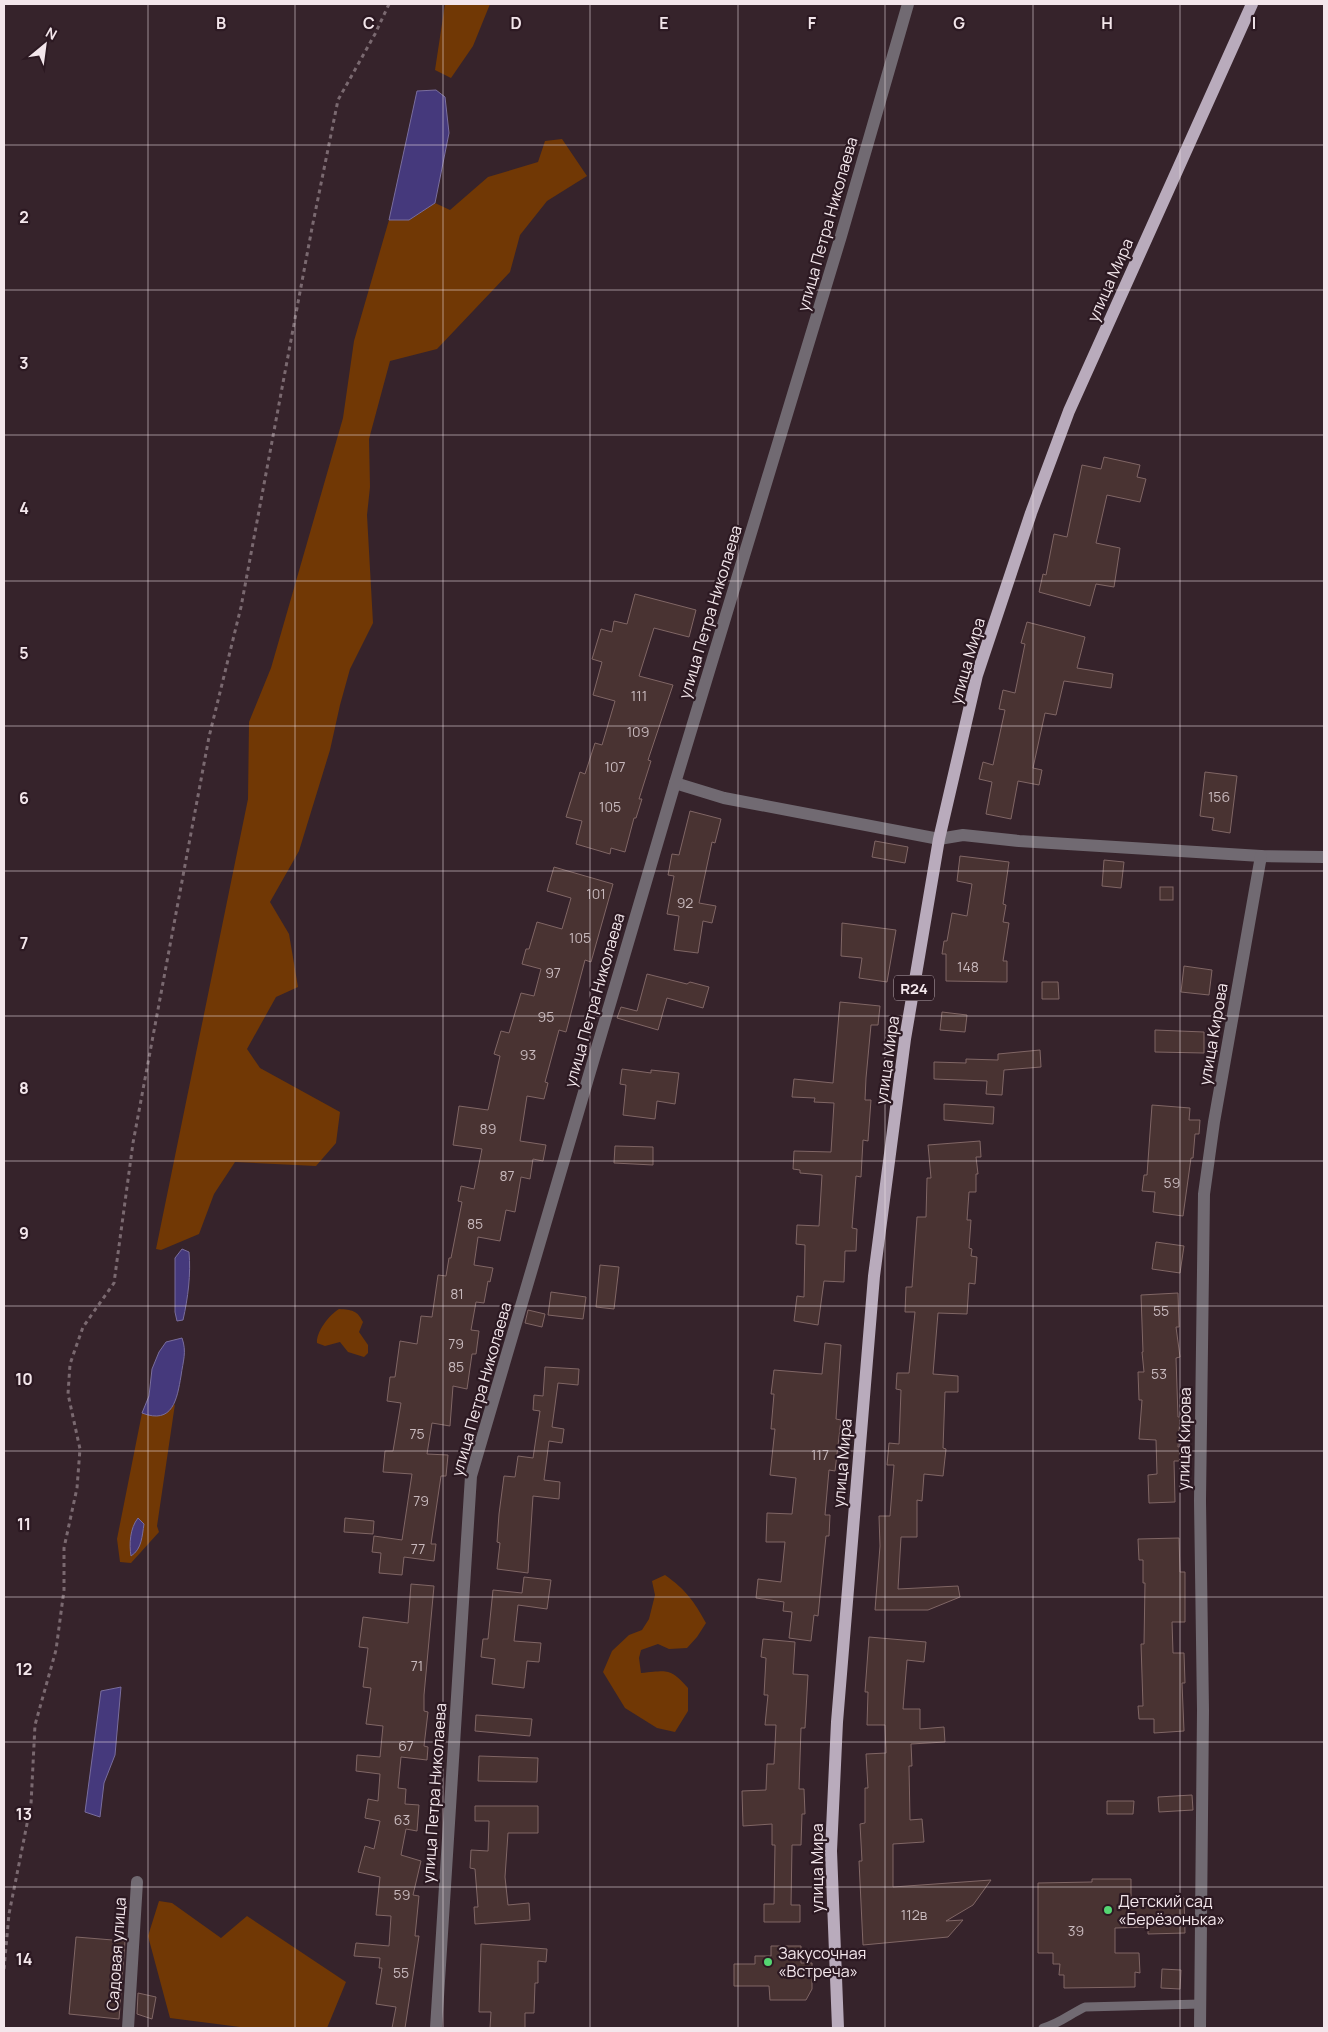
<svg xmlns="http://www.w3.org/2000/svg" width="1328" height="2032" font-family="Manrope,sans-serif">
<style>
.green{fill:#713805}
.water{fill:#45397c;stroke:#796d9d}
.building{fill:#493332;stroke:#806665}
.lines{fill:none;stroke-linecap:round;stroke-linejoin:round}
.path{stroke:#7a6970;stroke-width:3;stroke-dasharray:4 4;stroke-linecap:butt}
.lane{stroke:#716a72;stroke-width:9}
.street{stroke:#716a72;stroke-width:12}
.primary{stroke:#b9abbc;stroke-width:12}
.grid{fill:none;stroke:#f3e6eb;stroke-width:1;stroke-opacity:0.55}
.poi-dot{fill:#54d672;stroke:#2c1922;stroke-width:2}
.labels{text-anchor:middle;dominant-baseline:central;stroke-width:4.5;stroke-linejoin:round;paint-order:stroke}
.number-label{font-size:14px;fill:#c8b9bd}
.shield{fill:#2c1922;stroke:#b7a8af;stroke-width:1}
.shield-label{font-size:15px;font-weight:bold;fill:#f3e6eb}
.street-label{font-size:16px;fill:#f3e6eb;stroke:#2c1922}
.poi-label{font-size:16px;fill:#f3e6eb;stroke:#2c1922;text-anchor:start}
.grid-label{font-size:16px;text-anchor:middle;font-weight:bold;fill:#f3e6eb;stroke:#2c1922;stroke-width:4.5;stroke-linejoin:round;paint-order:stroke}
</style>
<rect width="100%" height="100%" fill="#36232b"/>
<g class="green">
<path d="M445 4H490L473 46 451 78 435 70Z"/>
<path d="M562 139 587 176 547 201 520 235 510 272 437 349 390 361 369 439 370 487 367 515 373 623 350 669 340 705 330 750 299 851 270 902 289 934 298 987 276 997 247 1049 260 1068 340 1112 336 1143 316 1166 235 1162 214 1194 199 1234 161 1250 156 1249 248 799 249 722 271 668 343 418 354 341 389 220H409L435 203 450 210 488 177 538 162 545 141Z"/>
<path d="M339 1309C352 1310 357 1310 363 1322L359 1332 368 1345V1353L364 1357 348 1352 340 1342 325 1346 317 1343C316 1332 329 1315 339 1309Z"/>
<path d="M175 1404 157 1526 159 1532 131 1563 120 1562 117 1539 142 1413C156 1418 165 1414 175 1404Z"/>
<path d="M665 1575C686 1590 694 1601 706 1623L697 1637 687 1648 669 1649 658 1644 641 1650 639 1658 641 1673C668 1671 669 1667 688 1688V1711L675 1732 657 1728 625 1708 603 1672 612 1651 629 1635 642 1630 649 1619 655 1595 652 1581Z"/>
<path d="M159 1901 172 1903 221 1938 247 1916 346 1982 327 2028H248L170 2018 148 1936Z"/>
</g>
<g class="water">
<path d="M436 90 445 97 449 133 435 203 409 220H389L417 91Z"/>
<path d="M182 1249 189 1252C191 1274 188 1298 183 1320L177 1321 175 1312V1258Z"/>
<path d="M182 1338C187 1352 183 1361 181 1376 177 1399 173 1425 142 1413L149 1396 152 1369 159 1352 166 1342Z"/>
<path d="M138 1518 144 1524C142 1536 142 1549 131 1556 129 1544 130 1528 138 1518Z"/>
<path d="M121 1687 115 1755 104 1783 100 1817 85 1812 101 1691Z"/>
</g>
<g class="building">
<path d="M1104 457 1140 465 1137 477 1146 479 1140 502 1107 495 1096 543 1120 548 1114 587 1096 584 1090 606 1039 592 1043 574 1046 575 1054 534 1067 537 1082 465 1101 469Z"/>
<path d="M635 594 696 610 689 637 654 628 639 676 673 685 648 760 651 761 639 799H642L636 818H634L625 852 611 848 610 854 576 844 582 821 566 817 580 772 585 774 595 743 602 745 615 701 593 695 602 662 592 659 601 629 612 632 614 621 627 624Z"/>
<path d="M1027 622 1085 637 1077 668 1113 674 1111 688 1064 681 1056 715 1045 713 1033 768 1042 770 1039 785 1018 781 1011 819 986 814 992 782 979 779 983 762 993 765 1005 710 999 709 1003 690 1015 693 1025 644 1021 643Z"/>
<path d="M1205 772 1237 776 1230 833 1212 830 1214 818 1200 816Z"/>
<path d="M690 811 721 819 715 843 712 842 699 903 716 906 712 923 703 921 698 953 674 950 679 916 667 914 674 876 668 875 672 854 679 855Z"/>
<path d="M875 841 908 847 905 863 872 857Z"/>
<path d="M960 856 1009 862 1003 904 1006 905 1003 922 1009 923 1003 961H1007V982L946 981V954H942L944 941H947L952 913 967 916 972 884 957 881Z"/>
<path d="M1104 860 1124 862 1121 888 1102 886Z"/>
<path d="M554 867 613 884 591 962 585 960 566 1032 559 1030 545 1082 548 1083 544 1099 527 1096 520 1141 546 1145 543 1161 533 1159 530 1179 521 1177 515 1212 506 1210 500 1241 478 1237 474 1265 493 1268 490 1282 488 1281 484 1303 476 1302 471 1330 479 1331 476 1354H472L467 1389 453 1386 450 1426 432 1423 427 1454 448 1455 446 1476H441L431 1544H436L434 1561 404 1557 402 1575 379 1573 381 1553 372 1552 374 1536 402 1540 412 1474 383 1472 385 1451H393L401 1403 387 1401 390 1377H395L400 1341 417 1344 421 1316 432 1317 438 1275 446 1276 449 1258H451L462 1202 458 1201 461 1186 474 1189 482 1149 453 1145 459 1106 488 1110 500 1056 494 1054 501 1031 509 1033 521 993 534 996 541 969 522 964 526 949H529L537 922 562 929 571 898 547 891Z"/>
<rect x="1160" y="887" width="13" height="13"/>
<path d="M842 923 896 930 887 982 859 978 862 958 841 956Z"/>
<path d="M1184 966 1212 970 1209 995 1181 992Z"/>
<path d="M647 974 687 984 690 982 709 987 703 1008 667 998 658 1030 617 1018 621 1007 637 1011Z"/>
<path d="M1042 982H1058L1059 999H1042Z"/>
<path d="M840 1002 880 1006 878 1025H871L866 1078 865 1100H871L868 1141 863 1140 861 1177 856 1176 852 1228 857 1229 856 1251H845L844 1282 824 1281 818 1325 794 1321 797 1296 804 1297 805 1245 796 1244 797 1225 819 1226 822 1175 800 1173V1170L793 1169 794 1151 831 1152 834 1103 814 1102 815 1098 792 1097 794 1079 833 1083Z"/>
<path d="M942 1012 967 1015 965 1032 940 1030Z"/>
<path d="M1155 1030 1204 1032V1053L1155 1052Z"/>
<path d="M1040 1050 1041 1067 1004 1070 1002 1095 986 1094 987 1081 934 1079V1062L966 1063V1059L998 1060V1054Z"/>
<path d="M622 1069 651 1073V1070L679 1073 675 1104 657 1101 655 1119 623 1115 626 1085 620 1084Z"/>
<path d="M944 1104 994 1107 993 1124 944 1120Z"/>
<path d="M1152 1105 1190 1108 1189 1120H1200L1199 1134H1195L1193 1158H1191L1183 1216 1153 1212 1155 1192 1142 1191 1144 1175H1147Z"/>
<path d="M980 1141 981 1157H976L978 1174H976V1192H969L967 1220H971L969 1248 972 1249 971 1256 977 1257 975 1284 969 1283 967 1314 938 1313 933 1374 958 1376V1392H945L943 1448 946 1449 943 1476 924 1474 922 1501 917 1500V1537H901L898 1589 958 1586 960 1597 928 1610H875L880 1546 879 1516H890L894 1465H887L889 1443 899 1444 901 1390 896 1389 897 1373H909L915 1312H905L906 1287H912L917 1217H926L927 1178H931L928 1145Z"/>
<path d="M615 1146 653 1147V1165L614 1163Z"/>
<path d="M1156 1242 1184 1246 1180 1273 1152 1269Z"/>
<path d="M600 1265 619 1267 614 1309 596 1307Z"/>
<path d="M551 1292 586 1297 583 1319 548 1315Z"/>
<path d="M1178 1293 1179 1327H1176L1180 1357 1176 1358 1178 1417H1180L1178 1447 1185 1446V1461H1174L1175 1502 1149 1503 1148 1475 1157 1474 1156 1440 1139 1439 1142 1400H1139L1138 1372H1144L1142 1352H1143L1141 1295Z"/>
<path d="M528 1310 545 1314 542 1327 525 1323Z"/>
<path d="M825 1343 841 1345 836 1419 841 1420 835 1471 829 1470 825 1515H830L829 1536H826L818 1616 814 1615 811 1641 789 1638 792 1612 783 1611 784 1602 756 1598 758 1579 781 1582 785 1542H766L767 1513 792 1514 796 1478 770 1475 775 1429H771L774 1394H771L774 1370 822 1374Z"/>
<path d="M545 1367 579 1369 578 1385 558 1383 552 1427 564 1429 562 1443 549 1441 544 1480 560 1482 559 1499 533 1496 528 1573 497 1569 500 1543 497 1542 499 1514 504 1476 515 1477 518 1456 533 1458 540 1411 533 1410 534 1395 543 1396Z"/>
<path d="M345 1518 374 1521 373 1534 344 1532Z"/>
<path d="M1179 1538 1180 1572H1185V1622H1172L1173 1653H1184L1185 1683H1182L1184 1731 1154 1733V1719H1139L1138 1706H1143L1141 1644H1144L1145 1583H1143V1560H1139L1138 1539Z"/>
<path d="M524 1577 551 1580 547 1609 518 1605 514 1641 541 1643 539 1662 527 1661 524 1688 492 1684 495 1659 481 1657 483 1639H488L493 1590 522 1593Z"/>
<path d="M411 1584 434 1586 424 1695V1711L428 1712 424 1746 428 1747 427 1760 401 1757 398 1788 406 1789 405 1804 419 1805 417 1831 406 1829 401 1855 421 1861 413 1895 419 1896 415 1936H419L405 2028H392L396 2007 376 2004 382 1968H379L380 1958 354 1956 356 1943 389 1946 391 1916 376 1915 380 1877 358 1872 365 1846 374 1849 380 1821 365 1818 368 1799 378 1801 380 1774 356 1771 357 1755 380 1757 383 1726 366 1724 371 1688 363 1687 368 1648 359 1647 363 1617 408 1623Z"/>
<path d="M869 1637 926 1642 924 1662 907 1660 903 1709H920V1729L944 1727 945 1742 911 1744 912 1766H909L910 1820 922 1819 924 1842 893 1844V1887L991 1880 973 1905 946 1921 963 1920 948 1937 863 1945 859 1861H862L860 1824 865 1823V1788H868L866 1754 886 1753 885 1725H867L868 1692H865Z"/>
<path d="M763 1639 795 1642 793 1674 808 1675 805 1728H801L799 1789H804L805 1814H802L801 1845H792L791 1905H800V1922H764V1904H774L775 1845H772V1824L743 1826 742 1791 766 1790 767 1764H774L776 1725H765L768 1695H764L766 1658 761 1657Z"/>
<path d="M476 1715 532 1719 530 1736 475 1731Z"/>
<path d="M479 1756 538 1758 537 1782 478 1781Z"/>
<path d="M1192 1795 1193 1810 1159 1812 1158 1797Z"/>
<path d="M1107 1801H1134L1133 1814H1107Z"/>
<path d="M475 1806H538V1833H508L505 1877 508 1905 529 1903 530 1920 475 1924 474 1907H478L475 1869 470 1868 471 1850 488 1851 489 1821H475Z"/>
<path d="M1092 1879H1131V1899L1184 1898 1185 1933 1148 1934V1927L1115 1928V1953H1139L1140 1973 1135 1972V1987L1064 1988V1975H1059L1060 1964H1053V1953H1038V1883L1092 1882Z"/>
<path d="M76 1937 125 1941 119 2019 69 2014Z"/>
<path d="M481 1944 547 1949 546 1962 538 1961V1983H535L534 2013H525V2028H490L491 2012H479Z"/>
<path d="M771 1946H801V1963H812V1989L806 2000H770L769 1986H734V1964H755V1956H771Z"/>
<path d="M1162 1969 1181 1970 1180 1989 1161 1988Z"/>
<path d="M138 1993 156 1997 152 2019 137 2014Z"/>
</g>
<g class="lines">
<path class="path" d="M4 1969 9 1914 31 1804 35 1725 56 1650 64 1590V1548L77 1488 80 1449 68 1394 70 1364 83 1327 114 1283 133 1143 209 737 241 607 312 228 338 100 375 34 389 4"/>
<path class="lane" d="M1043 2028C1059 2024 1070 2014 1085 2007L1201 2004"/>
<g class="street">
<path d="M675 783 724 798 939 839 963 835 1019 841 1261 856 1324 857"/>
<path d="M128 2028 137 1882"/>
<path d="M436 2028 471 1476 675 783 841 236 908 4"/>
<path d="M1200 2028 1203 1710 1200 1501 1204 1194 1214 1122 1261 856"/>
</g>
<path class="primary" d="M838 2028 831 1851 837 1722 874 1276 905 1039 939 839 977 675 1031 513 1069 411 1252 4"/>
</g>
<path class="grid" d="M148 4V2028M295 4V2028M443 4V2028M590 4V2028M738 4V2028M885 4V2028M1033 4V2028M1180 4V2028M4 145H1324M4 290H1324M4 435H1324M4 581H1324M4 726H1324M4 871H1324M4 1016H1324M4 1161H1324M4 1306H1324M4 1451H1324M4 1597H1324M4 1742H1324M4 1887H1324"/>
<g class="poi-dot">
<circle cx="1108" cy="1910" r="5"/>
<circle cx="768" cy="1962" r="5"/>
</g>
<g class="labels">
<g class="number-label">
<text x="639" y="695">111</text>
<text x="638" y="731">109</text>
<text x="615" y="766">107</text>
<text x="1219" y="796">156</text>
<text x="610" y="806">105</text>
<text x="596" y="893">101</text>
<text x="685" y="902">92</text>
<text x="580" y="937">105</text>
<text x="968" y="966">148</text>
<text x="553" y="972">97</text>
<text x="546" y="1016">95</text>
<text x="528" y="1054">93</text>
<text x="488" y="1128">89</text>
<text x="507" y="1175">87</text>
<text x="1172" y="1182">59</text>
<text x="475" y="1223">85</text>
<text x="457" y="1293">81</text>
<text x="1161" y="1310">55</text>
<text x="456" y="1343">79</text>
<text x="456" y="1366">85</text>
<text x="1159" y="1373">53</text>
<text x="417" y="1433">75</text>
<text x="820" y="1454">117</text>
<text x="421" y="1500">79</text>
<text x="418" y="1548">77</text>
<text x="417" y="1665">71</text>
<text x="406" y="1745">67</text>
<text x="402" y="1819">63</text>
<text x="402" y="1894">59</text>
<text x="914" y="1914">112в</text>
<text x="1076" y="1930">39</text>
<text x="401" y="1972">55</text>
</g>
<rect class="shield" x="894" y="975.5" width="40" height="25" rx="4"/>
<g class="shield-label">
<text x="914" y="988">R24</text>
</g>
<g class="street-label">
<text transform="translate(827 224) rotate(-74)">улица Петра Николаева</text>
<text transform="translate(1110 280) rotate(-66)">улица Мира</text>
<text transform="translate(710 612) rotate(-73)">улица Петра Николаева</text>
<text transform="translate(967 661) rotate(-74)">улица Мира</text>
<text transform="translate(594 1000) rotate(-74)">улица Петра Николаева</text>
<text transform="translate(1213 1034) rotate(-80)">улица Кирова</text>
<text transform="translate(887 1060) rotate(-82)">улица Мира</text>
<text transform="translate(481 1389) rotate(-74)">улица Петра Николаева</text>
<text transform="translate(1184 1439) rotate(-89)">улица Кирова</text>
<text transform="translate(842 1463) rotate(-85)">улица Мира</text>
<text transform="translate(434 1793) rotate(-86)">улица Петра Николаева</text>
<text transform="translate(817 1868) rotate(-90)">улица Мира</text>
<text transform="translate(116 1954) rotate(-86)">Садовая улица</text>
</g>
<g class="poi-label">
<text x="1118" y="1901">Детский сад<tspan x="1118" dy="18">«Берёзонька»</tspan></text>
<text x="778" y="1953">Закусочная<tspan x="778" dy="18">«Встреча»</tspan></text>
</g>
</g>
<g class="grid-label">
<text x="221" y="29">B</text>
<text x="369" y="29">C</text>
<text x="516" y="29">D</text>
<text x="664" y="29">E</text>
<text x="812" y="29">F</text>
<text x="959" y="29">G</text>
<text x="1107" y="29">H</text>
<text x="1254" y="29">I</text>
<text x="24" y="223">2</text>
<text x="24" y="369">3</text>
<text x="24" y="514">4</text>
<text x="24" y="659">5</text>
<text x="24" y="804">6</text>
<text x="24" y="949">7</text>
<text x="24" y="1094">8</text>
<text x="24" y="1239">9</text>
<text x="24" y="1385">10</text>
<text x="24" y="1530">11</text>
<text x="24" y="1675">12</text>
<text x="24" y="1820">13</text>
<text x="24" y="1965">14</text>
</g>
<rect width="1328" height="2032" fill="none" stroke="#f3e6eb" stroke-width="10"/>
<g transform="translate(45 45) rotate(29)" stroke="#2c1922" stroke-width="4" paint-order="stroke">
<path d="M0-4L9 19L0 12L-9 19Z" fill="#f3e6eb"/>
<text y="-8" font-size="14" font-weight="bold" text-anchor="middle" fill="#f3e6eb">N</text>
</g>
</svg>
